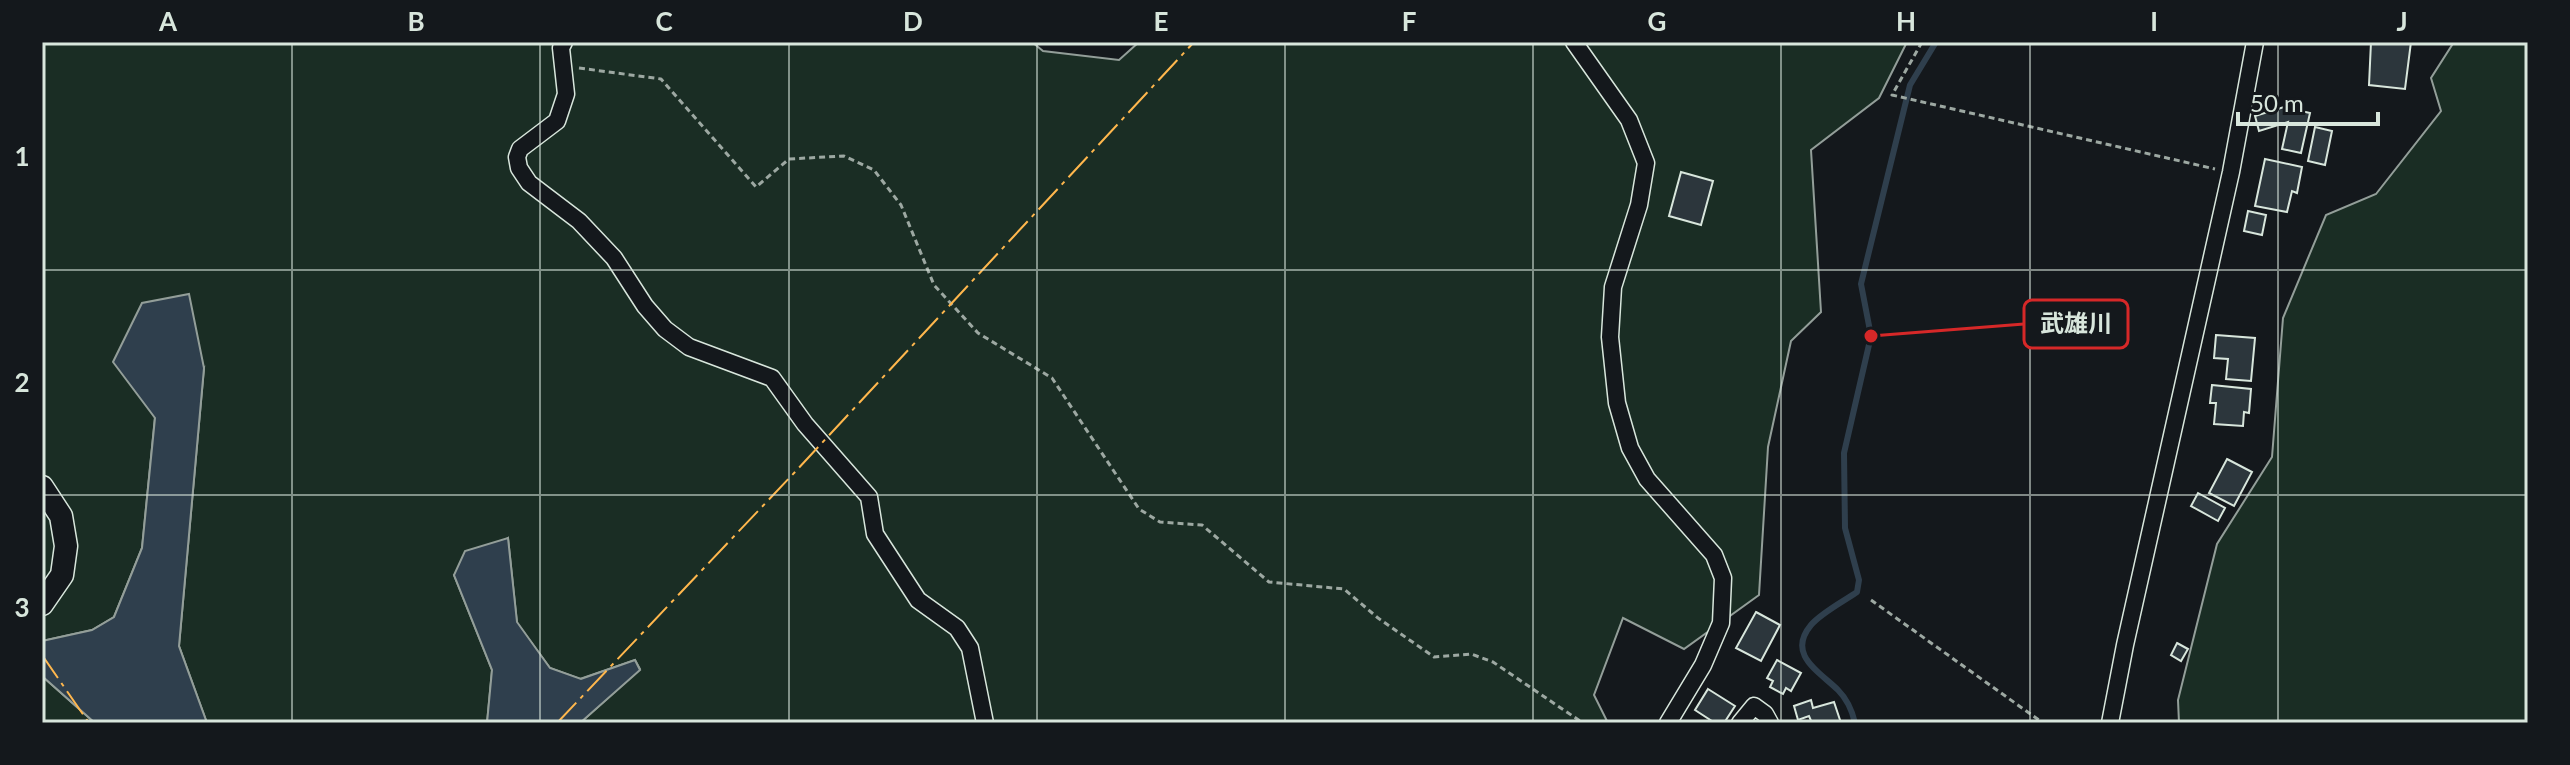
<svg xmlns="http://www.w3.org/2000/svg" width="2570" height="765" font-family="Lato,'Noto Sans JP',sans-serif">
<style>
.green{fill:#1a2d24;stroke:#939e99;stroke-width:2}
.water{fill:#2f3f4d;stroke:#939e99;stroke-width:2}
.lines{fill:none;stroke-linecap:round;stroke-linejoin:round}
.stream{stroke:#2f3f4d;stroke-width:6}
.building{fill:#2c363c;stroke:#d8e6dc;stroke-width:2}
.minor-casing{stroke:#d8e6dc;stroke-width:19}
.tertiary-casing{stroke:#d8e6dc;stroke-width:25}
.path{stroke:#9da8a2;stroke-width:3;stroke-dasharray:6 4;stroke-linecap:butt}
.minor{stroke:#14181c;stroke-width:16}
.tertiary{stroke:#14181c;stroke-width:22}
.power{stroke:#ffb74d;stroke-width:2;stroke-dasharray:28 6 4 6;stroke-linecap:butt}
.grid{fill:none;stroke:#d8e6dc;stroke-width:2;stroke-opacity:0.55}
.leader{fill:none;stroke:#d62828;stroke-width:3}
.callout-dot{fill:#d62828;stroke:#14181c;stroke-width:3}
.callout{fill:#14181c;stroke:#d62828;stroke-width:3}
.callout-label{font-size:24px;text-anchor:middle;font-weight:bold;fill:#d8e6dc}
.neatline{fill:none;stroke:#d8e6dc;stroke-width:3}
.grid-label{font-size:26px;text-anchor:middle;font-weight:bold;fill:#d8e6dc}
</style>
<rect width="100%" height="100%" fill="#14181c"/>
<g class="green">
<path d="M42 42H1032L1043 51 1119 60 1139 42H1907L1879 98 1811 150 1821 312 1791 341 1768 447 1759 595 1684 649 1623 618 1594 695 1608 723H580L640 669 635 660 580 679 550 668 517 623 508 538 454 575 492 670 487 723H207L179 646 204 368 155 417 142 548 114 617 92 630 42 641Z"/>
<path d="M2454 42H2528V723H2179L2178 700 2217 544 2272 457 2283 318 2326 215 2376 194 2441 111 2431 78Z"/>
<path d="M42 676 95 723H42Z"/>
</g>
<g class="water">
<path d="M189 294 204 368 179 646 207 723H95L42 676V641L92 630 114 617 142 548 155 418 113 362 142 303Z"/>
<path d="M508 538 517 622 550 668 581 679 635 660 640 670 580 723H487L492 670 454 575 465 551Z"/>
</g>
<g class="lines">
<path class="stream" d="M1855 723C1852 710 1848 700 1838 690 1820 672 1786 655 1811 625 1821 613 1844 601 1857 592L1859 580 1845 528 1844 453 1871 336 1861 284 1910 85 1936 42"/>
</g>
<g class="building">
<path d="M2371 42H2411L2405 89 2369 85Z"/>
<path d="M2284 107 2310 113 2301 153 2282 149 2288 122 2259 131 2255 116Z"/>
<path d="M2315 127 2332 131 2325 165 2308 161Z"/>
<path d="M2265 159 2302 167 2297 193 2292 191 2287 212 2255 206Z"/>
<path d="M1681 172 1713 181 1701 225 1669 216Z"/>
<path d="M2248 211 2266 215 2262 235 2244 231Z"/>
<path d="M2216 335 2255 338 2251 381 2226 379 2228 359 2214 358Z"/>
<path d="M2212 385 2251 389 2249 413 2244 412 2243 426 2214 424 2216 403H2210Z"/>
<path d="M2227 459 2252 472 2234 506 2209 493Z"/>
<path d="M2198 493 2225 508 2218 521 2191 506Z"/>
<path d="M1756 612 1780 625 1761 661 1736 648Z"/>
<path d="M2177 643 2188 649 2181 661 2171 655Z"/>
<path d="M1777 660 1801 673 1791 691 1786 688 1783 694 1770 687 1773 681 1767 678Z"/>
<path d="M1708 689 1735 706 1724 723H1715L1695 710Z"/>
<path d="M1811 700 1813 708 1834 702 1841 723H1812L1809 716 1798 720 1794 706Z"/>
</g>
<g class="lines">
<defs>
<g id="minor">
<path d="M564 42 561 48 566 94 557 121 520 149 517 157 519 168 529 183 579 221 614 258 645 306 665 329 689 347 772 378 805 424 869 497 875 534 918 600 957 628 970 648 985 723"/>
<path d="M1574 42 1629 120 1646 163 1639 205 1613 287 1610 337 1617 403 1630 448 1647 479 1714 555 1723 578 1721 623 1703 665 1668 723"/>
<path d="M1740 723 1754 706 1765 714 1770 723"/>
<path d="M2110 723 2125 645 2231 172 2255 42"/>
</g>
<path id="tertiary" d="M42 487 61 516 66 546 62 575 42 604"/>
</defs>
<use href="#minor" class="minor-casing"/>
<use href="#tertiary" class="tertiary-casing"/>
<g class="path">
<path d="M1922 42 1892 95 2215 169"/>
<path d="M579 68 661 79 756 187 789 159 844 156 874 170 901 205 934 285 978 333 1052 378 1139 509 1160 522 1202 525 1269 582 1344 589 1378 618 1434 657 1471 654 1493 662 1583 723"/>
<path d="M1871 600 2043 723"/>
</g>
<use href="#minor" class="minor"/>
<use href="#tertiary" class="tertiary"/>
<g class="power">
<path d="M42 655 89 723"/>
<path d="M557 723 795 472 1194 42"/>
</g>
</g>
<path class="grid" d="M292 42V723M540 42V723M789 42V723M1037 42V723M1285 42V723M1533 42V723M1781 42V723M2030 42V723M2278 42V723M42 270H2528M42 495H2528"/>
<path class="leader" d="M1871 336L2024 324"/>
<circle class="callout-dot" cx="1871" cy="336" r="8"/>
<rect class="callout" x="2024" y="300" width="104" height="48" rx="8"/>
<g class="callout-label">
<text x="2076" y="332">武雄川</text>
</g>
<rect width="2570" height="765" fill="none" stroke="#14181c" stroke-width="88"/>
<path d="M2238 112v12h140v-12" fill="none" stroke="#d8e6dc" stroke-width="4"/>
<text x="2250" y="112" font-size="24" fill="#d8e6dc" stroke="#14181c" stroke-width="6" paint-order="stroke">50 m</text>
<rect x="44" y="44" width="2482" height="677" class="neatline"/>
<g class="grid-label">
<text x="168" y="31">A</text>
<text x="416" y="31">B</text>
<text x="664" y="31">C</text>
<text x="913" y="31">D</text>
<text x="1161" y="31">E</text>
<text x="1409" y="31">F</text>
<text x="1657" y="31">G</text>
<text x="1906" y="31">H</text>
<text x="2154" y="31">I</text>
<text x="2402" y="31">J</text>
<text x="22" y="166">1</text>
<text x="22" y="392">2</text>
<text x="22" y="617">3</text>
</g>
</svg>
